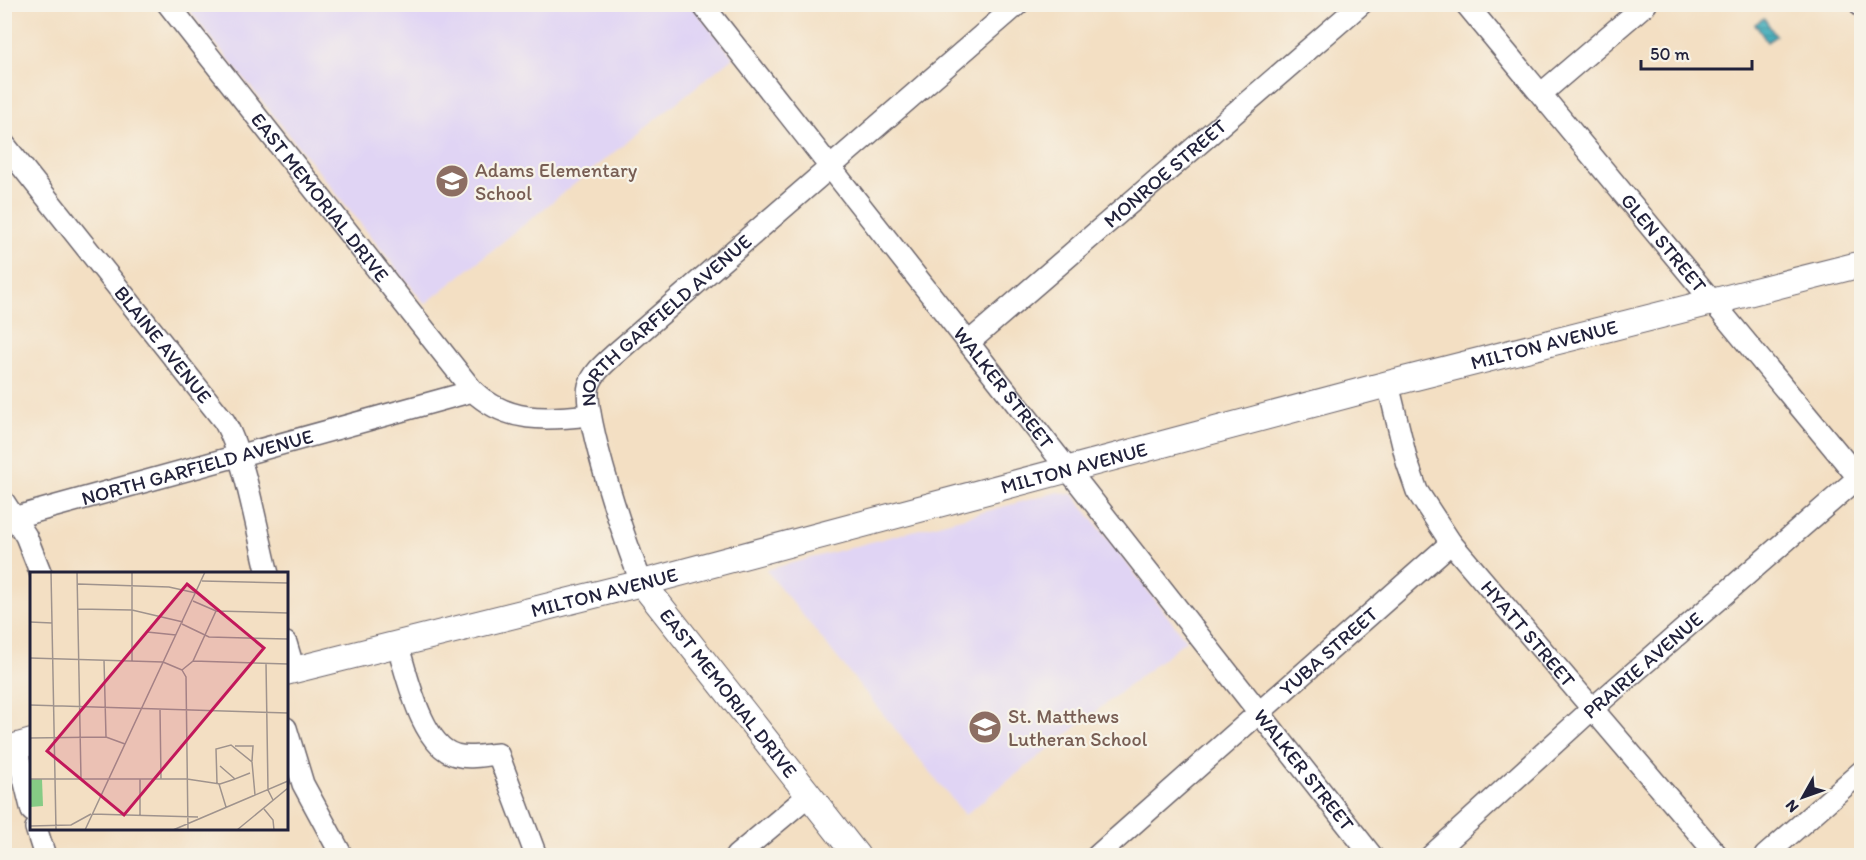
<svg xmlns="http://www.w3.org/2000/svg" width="1866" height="860" font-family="Itim,sans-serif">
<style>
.built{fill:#e0d4f4}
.water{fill:url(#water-rules);stroke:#2f667a;stroke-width:1.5}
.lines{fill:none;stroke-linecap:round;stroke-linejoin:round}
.minor-casing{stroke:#6b646b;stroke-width:24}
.major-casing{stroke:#6b646b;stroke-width:28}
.minor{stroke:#fff;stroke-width:21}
.major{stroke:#fff;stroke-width:26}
.labels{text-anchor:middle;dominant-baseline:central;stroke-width:4.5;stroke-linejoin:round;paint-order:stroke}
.education-label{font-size:20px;fill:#785e54;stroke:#f7f3e8;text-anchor:start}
.street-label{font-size:20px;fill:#22223b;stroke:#f7f3e8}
.inset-road{fill:none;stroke:#9f938d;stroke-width:1.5}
.view{fill:#c2185b;fill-opacity:0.15;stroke:#c2185b;stroke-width:3}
.inset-edge{fill:none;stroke:#22223b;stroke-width:3}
</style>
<defs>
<pattern id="water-rules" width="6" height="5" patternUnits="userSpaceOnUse" patternTransform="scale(1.5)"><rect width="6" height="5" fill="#3cabb9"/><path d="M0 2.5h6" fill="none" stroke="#328b98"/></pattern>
</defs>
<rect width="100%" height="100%" fill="#f7f3e8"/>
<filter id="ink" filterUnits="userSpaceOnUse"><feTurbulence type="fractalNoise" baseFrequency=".0167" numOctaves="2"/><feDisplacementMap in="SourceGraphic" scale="12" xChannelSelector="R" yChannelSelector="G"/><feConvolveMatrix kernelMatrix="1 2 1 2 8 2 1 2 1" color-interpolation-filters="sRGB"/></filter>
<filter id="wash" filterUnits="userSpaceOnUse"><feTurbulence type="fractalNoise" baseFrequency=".008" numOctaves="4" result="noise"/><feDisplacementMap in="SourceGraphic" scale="24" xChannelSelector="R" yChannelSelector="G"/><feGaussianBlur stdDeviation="1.35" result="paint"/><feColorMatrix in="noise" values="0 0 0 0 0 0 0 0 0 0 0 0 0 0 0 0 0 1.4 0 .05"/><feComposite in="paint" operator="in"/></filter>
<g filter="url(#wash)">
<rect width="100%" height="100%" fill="#f3dfc3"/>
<g class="built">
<path d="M185 5H691L733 57 425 304Z"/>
<path d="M1058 492 1073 494 1186 640 965 815 766 570Z"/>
</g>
<path class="water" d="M1764 18 1776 36 1767 42 1755 24Z"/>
</g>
<g filter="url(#ink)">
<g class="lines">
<defs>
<g id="minor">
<path id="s1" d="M168 4 473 391"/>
<path id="s2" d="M702 4 1372 856"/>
<path id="s3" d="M1466 4 1862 482"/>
<path d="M1860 4 1862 7"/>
<path d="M1542 93 1646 4"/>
<path id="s4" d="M4 144 224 421C245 456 257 532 268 574"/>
<path id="s5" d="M968 343 1361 4"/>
<path id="s6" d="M1388 384 1407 462 1417 491 1451 543 1718 856"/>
<path d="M4 502 26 536 41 574"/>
<path id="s7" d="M16 517 473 391C507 423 546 420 590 415"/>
<path id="s8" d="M642 583C629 555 581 412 589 386 593 373 605 363 615 354L1018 4"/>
<path d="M286 643 294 670"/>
<path d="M397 643C407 674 421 746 456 755 469 759 485 755 498 754L535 853"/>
<path d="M286 728 303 784 342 856"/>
<path d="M16 746 32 811"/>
<path d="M36 828 45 856"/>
<path d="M736 856 809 795"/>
<path id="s9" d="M1097 856 1451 543"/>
<path id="s10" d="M1431 856 1592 709 1858 478"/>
<path d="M1765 856 1862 771"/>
</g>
<g id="major">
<path id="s11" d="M642 583 857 856"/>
<path id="s12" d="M286 672 642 583 1388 384 1862 264"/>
<path d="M4 750 32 742"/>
</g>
</defs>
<use href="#minor" class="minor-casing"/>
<use href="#major" class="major-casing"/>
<use href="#minor" class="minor"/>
<use href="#major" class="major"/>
</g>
</g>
<defs>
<symbol id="school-disc" viewBox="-11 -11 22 22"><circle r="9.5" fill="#8d6e63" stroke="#f7f3e8"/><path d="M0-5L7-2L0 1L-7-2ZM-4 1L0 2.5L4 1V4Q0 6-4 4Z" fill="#fff"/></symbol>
</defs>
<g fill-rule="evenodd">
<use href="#school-disc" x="433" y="162" width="38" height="38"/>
<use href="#school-disc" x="966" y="708" width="38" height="38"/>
</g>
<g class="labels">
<g class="education-label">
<text x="475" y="170">Adams Elementary<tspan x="475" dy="23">School</tspan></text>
<text x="1008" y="716">St. Matthews<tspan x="1008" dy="23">Lutheran School</tspan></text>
</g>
<g class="street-label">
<text stroke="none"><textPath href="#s5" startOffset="260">MONROE STREET</textPath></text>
<text stroke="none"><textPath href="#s1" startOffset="246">EAST MEMORIAL DRIVE</textPath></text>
<text stroke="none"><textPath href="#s3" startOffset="310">GLEN STREET</textPath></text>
<text stroke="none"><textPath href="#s8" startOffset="304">NORTH GARFIELD AVENUE</textPath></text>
<text stroke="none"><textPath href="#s12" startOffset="1300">MILTON AVENUE</textPath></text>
<text stroke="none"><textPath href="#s4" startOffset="256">BLAINE AVENUE</textPath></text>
<text stroke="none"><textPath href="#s2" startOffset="488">WALKER STREET</textPath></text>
<text stroke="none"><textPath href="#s7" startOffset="188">NORTH GARFIELD AVENUE</textPath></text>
<text stroke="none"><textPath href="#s12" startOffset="814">MILTON AVENUE</textPath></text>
<text stroke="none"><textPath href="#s12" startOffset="328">MILTON AVENUE</textPath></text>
<text stroke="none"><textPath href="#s6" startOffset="292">HYATT STREET</textPath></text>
<text stroke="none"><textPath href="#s9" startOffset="309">YUBA STREET</textPath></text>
<text stroke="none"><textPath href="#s10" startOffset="285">PRAIRIE AVENUE</textPath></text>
<text stroke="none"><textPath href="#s11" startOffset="140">EAST MEMORIAL DRIVE</textPath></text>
<text stroke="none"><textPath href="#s2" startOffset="974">WALKER STREET</textPath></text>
</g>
</g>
<g transform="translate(30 572)">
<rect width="258" height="258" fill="#f3dfc3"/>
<path d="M0 207H12L13 234 0 235Z" fill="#86cb85"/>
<path class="inset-road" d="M21 0 26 258M47 0 51 207M102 0V89M172 9 258 11M48 12 139 15 166 21M163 29 186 39 258 41M48 37 102 38 153 50M0 50 22 51M152 52 179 65 258 67M117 60 146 63M0 86 133 90M74 88 76 165M163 89 258 92M133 90 152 98M236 91 238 218 243 228M152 98 156 105 158 258M152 98 163 89 186 39M0 133 258 141M130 137 131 207M0 166 76 165 95 172M205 174H223L222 189M190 194 205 207 220 201M0 207H157L190 212 205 207M110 207V243M187 211 186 177 201 173 222 190 225 223M189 212 196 235M234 237 243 248 244 258M62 242 168 245M0 254 41 253 61 242M55 258 175 0M143 258 258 209M207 258 258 216"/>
<path class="view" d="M157 12 234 76 94 243 17 179Z"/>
<rect width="258" height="258" class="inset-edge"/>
</g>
<rect width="1866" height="860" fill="none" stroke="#f7f3e8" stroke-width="24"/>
<g transform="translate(1803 797) rotate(230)" stroke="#f7f3e8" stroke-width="4.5" paint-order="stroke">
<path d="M0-4.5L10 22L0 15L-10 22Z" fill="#22223b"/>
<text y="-9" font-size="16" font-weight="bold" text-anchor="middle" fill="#22223b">N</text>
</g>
<path d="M1641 60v9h111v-9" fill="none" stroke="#22223b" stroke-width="3"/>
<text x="1650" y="60" font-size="18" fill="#22223b" stroke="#f7f3e8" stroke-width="4.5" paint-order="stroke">50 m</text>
</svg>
